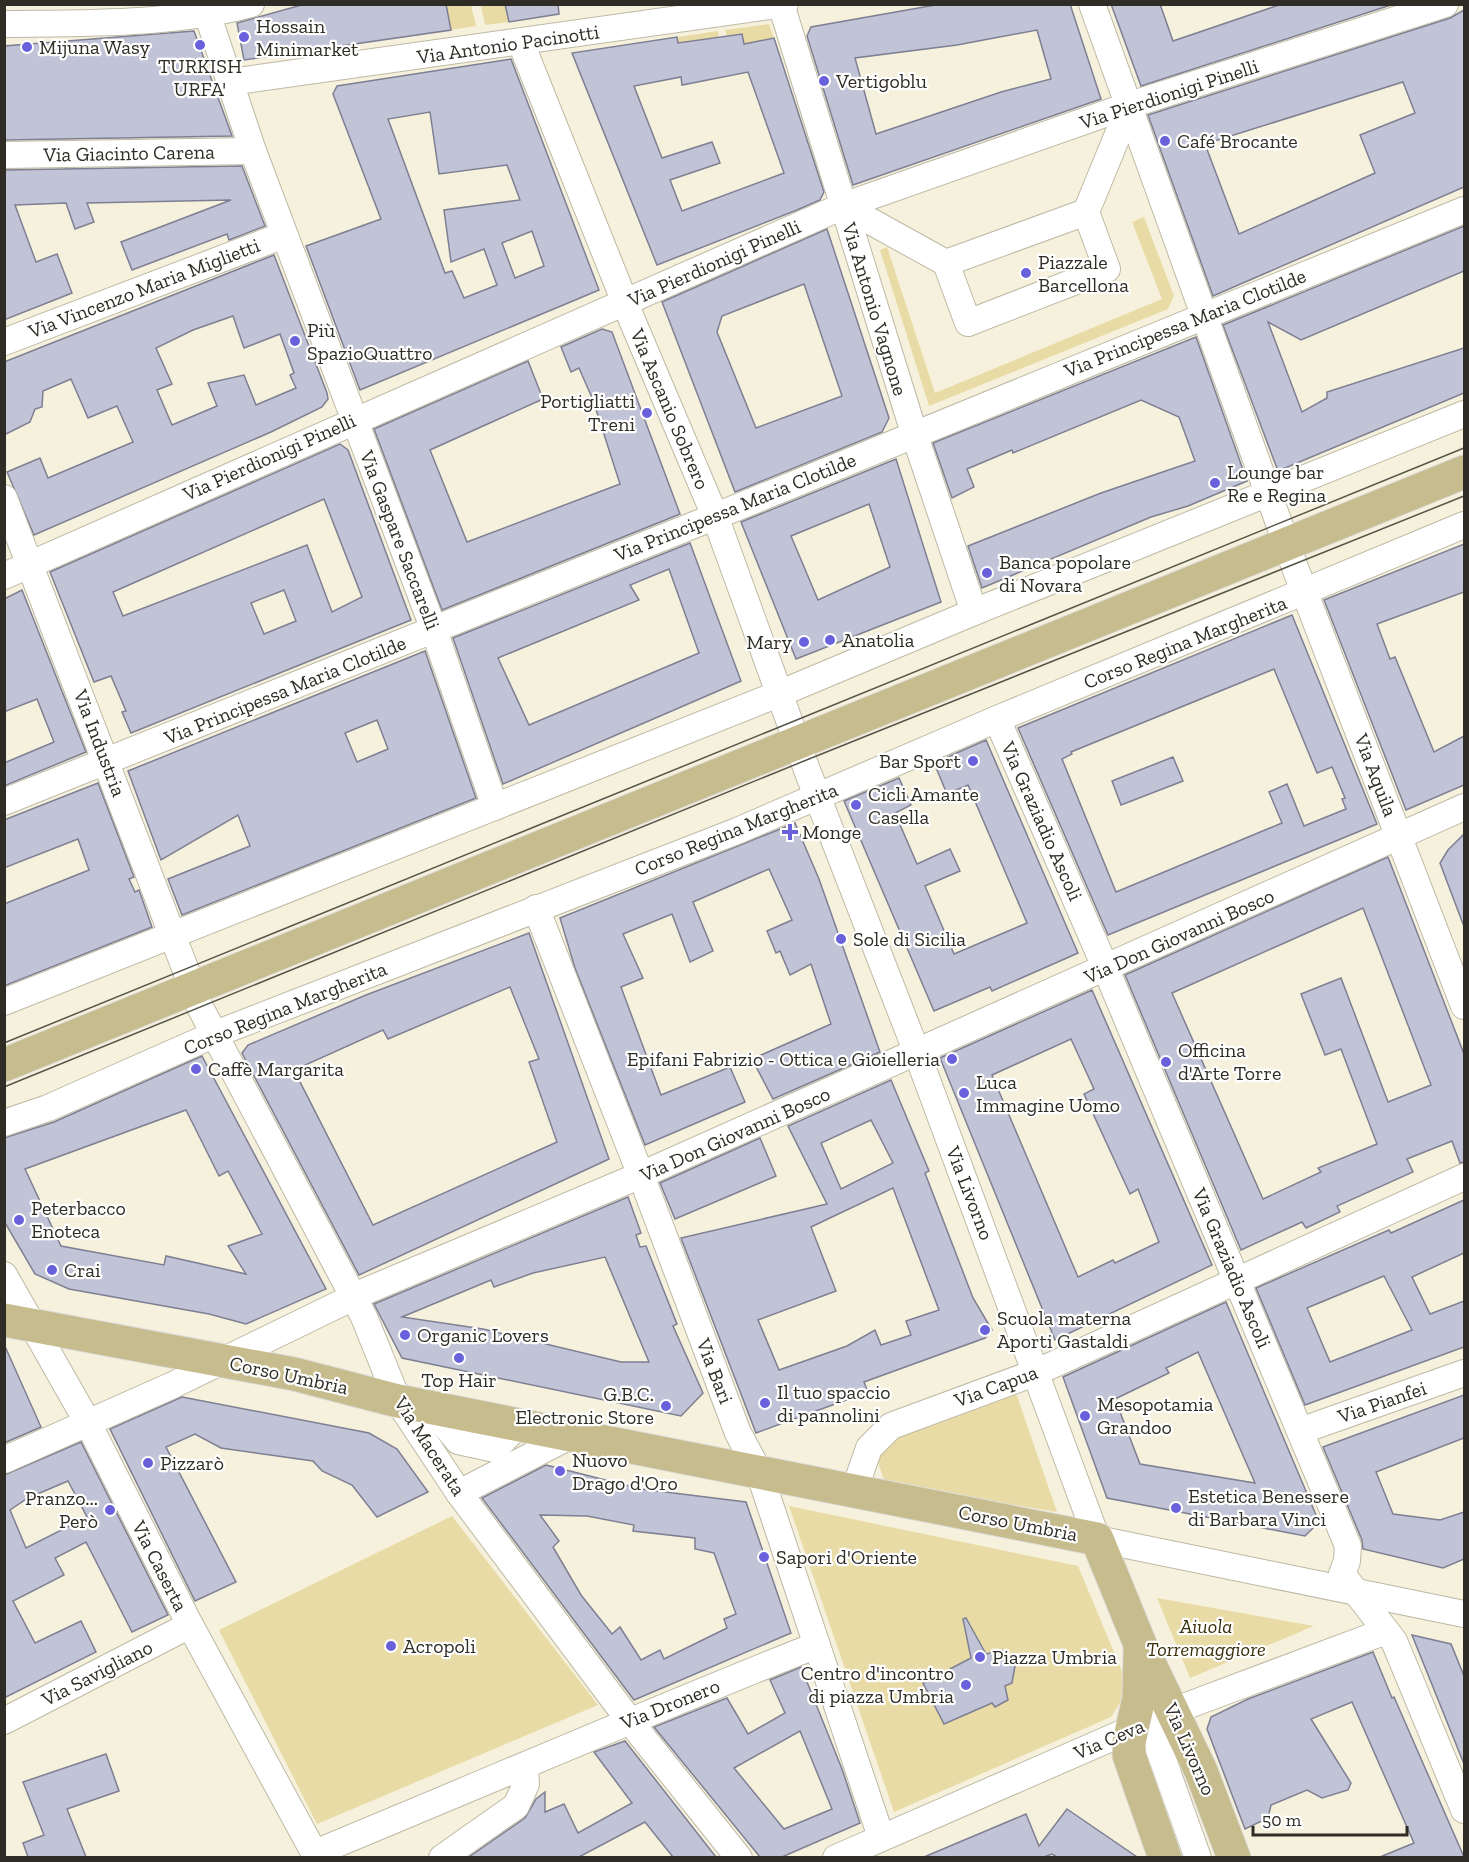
<svg xmlns="http://www.w3.org/2000/svg" width="1469" height="1862" font-family="'Zilla Slab',serif">
<style>
.green{fill:#e8dba5}
.building{fill:#c1c3d7;stroke:#7e7f92;stroke-width:1.5;fill-rule:evenodd}
.lines{fill:none;stroke-linecap:round;stroke-linejoin:round}
.minor-casing{stroke:#beb9a5;stroke-width:28}
.major-casing{stroke:#dedddc;stroke-width:35}
.minor{stroke:#fff;stroke-width:26}
.major{stroke:#c7bc8d;stroke-width:33}
.tram{stroke:#57554a;stroke-width:1.5}
.poi-dot{fill:#6861db;stroke:#fff;stroke-width:2}
.labels{text-anchor:middle;dominant-baseline:central;stroke-width:4.5;stroke-linejoin:round;paint-order:stroke}
.poi-label{font-size:20px;fill:#2e2c24;stroke:#fff;text-anchor:start}
.street-label{font-size:20px;fill:#2e2c24;stroke:#fff}
.park-label{font-size:20px;font-style:italic;fill:#39300b;stroke:#fff}
</style>
<rect width="100%" height="100%" fill="#f6f1dc"/>
<g class="green">
<path d="M446 5H471L476 26 451 30Z"/>
<path d="M481 5H505L509 22 485 25Z"/>
<path d="M769 24 774 38 744 44 742 34 727 36 725 30Z"/>
<path d="M718 31 719 37 678 43 677 37Z"/>
<path d="M1144 217 1174 296 1168 309 929 406 880 250 887 247 935 393 1162 299 1132 222Z"/>
<path d="M1015 1390 1057 1512 895 1485 884 1480 878 1462 890 1436Z"/>
<path d="M789 1506 1078 1566 1126 1681 1122 1700 1111 1717 894 1812Z"/>
<path d="M452 1516 598 1705 317 1824 219 1630Z"/>
<path d="M1157 1598 1314 1626 1190 1678Z"/>
</g>
<g class="building">
<path d="M305 4H446L451 30 244 60 237 23Z"/>
<path d="M505 4H558L559 14 509 22Z"/>
<path d="M941 4H1070L1101 99 853 185 807 36 811 27ZM1037 30 1051 79 1001 92 876 134 855 58 957 45Z"/>
<path d="M1111 4H1160L1173 41 1282 4H1394L1141 86Z"/>
<path d="M1464 10V187L1213 296 1148 115 1450 18ZM1403 82 1415 113 1360 135 1375 173 1239 234 1205 144Z"/>
<path d="M194 31 232 136 4 140V46Z"/>
<path d="M742 34 744 44 774 38 824 192 820 200 797 210 657 265 572 53 677 37 678 43ZM748 72 784 173 682 211 670 180 720 163 712 142 662 158 634 86 681 77 682 85Z"/>
<path d="M511 59 599 290 360 390 306 246 381 219 333 94 337 86ZM430 112 439 174 507 165 520 200 444 210 451 262 484 249 497 285 464 298 452 271 445 273 388 119ZM532 231 544 266 515 278 502 243Z"/>
<path d="M242 166 265 226 229 240 227 234 132 270 121 242 231 200 87 203 94 222 75 229 66 203 15 205 36 262 57 254 72 293 4 320V170Z"/>
<path d="M1464 226V271L1301 340 1268 322 1302 412 1327 398V392L1464 348V393L1278 471 1223 325Z"/>
<path d="M827 229 889 418 882 432 735 492 662 302ZM804 284 842 396 756 428 717 332 722 316Z"/>
<path d="M274 255 327 393 328 399 322 407 271 432 34 535 7 472 40 458 48 478 133 442 117 406 88 418 71 379 43 391 42 407 35 409 30 422 4 435V362ZM233 316 244 348 280 334 294 373 290 375 296 388 256 405 244 375 208 383 217 406 172 425 157 390 172 384 156 348 193 330Z"/>
<path d="M602 329 612 332 680 514 442 610 374 429 528 361 543 399 430 450 467 542 620 484 593 400 579 368 571 372 561 347Z"/>
<path d="M1196 337 1247 481 1188 506 1151 517 982 588 968 546 1101 493 1195 461 1179 417 1141 400 1013 453 1012 450 967 469 974 487 952 498 933 443Z"/>
<path d="M340 444 348 450 411 620 131 733 122 712 126 711 111 676 94 682 50 572ZM324 499 362 597 332 612 307 545 123 616 113 592ZM284 590 296 621 264 634 251 603Z"/>
<path d="M896 459 941 602 796 659 741 522ZM869 504 890 567 818 600 791 536Z"/>
<path d="M690 543 741 681 503 784 453 638ZM669 569 699 653 529 725 498 658 639 600 630 585Z"/>
<path d="M1464 544V592L1377 624 1390 659 1395 657 1434 752 1464 736V785L1406 810 1324 600Z"/>
<path d="M22 590 86 752 4 786V763L54 742 37 699 4 712V599Z"/>
<path d="M1292 615 1377 824 1108 935 1018 728ZM1274 669 1317 773 1332 767 1345 798 1342 799 1346 809 1304 826 1287 784 1269 792 1282 823 1116 892 1062 759 1072 754 1071 752Z"/>
<path d="M425 651 476 798 182 915 168 879 250 846 238 815 161 860 128 771ZM377 720 388 749 357 762 345 733Z"/>
<path d="M986 740 1078 953 992 991 990 987 934 1011 844 801 899 778 911 805 895 813 917 864 950 849 960 871 925 886 954 954 1027 923 968 785 947 794 934 763Z"/>
<path d="M1173 757 1183 781 1121 805 1112 781Z"/>
<path d="M98 783 134 877 129 879 135 892 139 890 152 927 4 986V904L89 870 78 839 4 868V820Z"/>
<path d="M795 823 819 879 880 1052 773 1099 752 1059 831 1024 811 964 790 975 780 951 776 953 767 931 792 920 769 869 693 902 713 951 690 962 672 914 623 934 643 978 621 987 661 1095 730 1067 745 1102 645 1145 575 968 560 918Z"/>
<path d="M1464 834V923L1463 924 1440 863 1448 850Z"/>
<path d="M1388 857 1464 1054V1162L1460 1163 1452 1141 1407 1159 1413 1172 1337 1206 1340 1212 1306 1228 1302 1222 1241 1250 1125 975ZM1363 908 1431 1085 1388 1102 1341 978 1301 994 1325 1055 1341 1049 1377 1144 1318 1168 1321 1172 1263 1199 1172 993Z"/>
<path d="M529 933 609 1159 359 1275 242 1053 248 1045 366 995ZM510 987 539 1059 529 1062 557 1142 373 1225 294 1070 383 1030 388 1039Z"/>
<path d="M1092 990 1212 1265 1055 1340 940 1058ZM1071 1039 1094 1089 1084 1094 1130 1194 1138 1189 1159 1242 1115 1263 1113 1260 1078 1277 992 1075Z"/>
<path d="M202 1056 326 1289 246 1324 209 1314 69 1289 35 1274 4 1221V1138L54 1122ZM186 1110 219 1176 228 1171 262 1234 228 1246 246 1274 166 1256 164 1265 61 1246 25 1169Z"/>
<path d="M891 1080 929 1171 925 1173 973 1298 992 1330 985 1338 864 1382 868 1392 756 1433 681 1238 827 1204 788 1126ZM871 1120 893 1163 841 1189 821 1143ZM893 1188 939 1310 906 1321 911 1335 881 1345 875 1330 847 1346 779 1370 758 1320 836 1291 811 1227Z"/>
<path d="M760 1138 776 1176 675 1219 660 1183Z"/>
<path d="M628 1197 641 1233 636 1235 640 1247 646 1246 677 1324 673 1326 703 1393 681 1416 402 1358 374 1304ZM605 1257 649 1362H621L483 1329 402 1317 491 1280 494 1287 533 1273Z"/>
<path d="M1464 1200V1253L1412 1277 1430 1314 1464 1301V1347L1305 1405 1256 1288 1389 1230 1391 1233ZM1384 1276 1412 1330 1330 1362 1307 1308Z"/>
<path d="M1226 1302 1319 1522 1305 1536 1107 1498 1063 1377ZM1198 1352 1255 1483 1140 1464 1115 1399 1169 1373 1166 1368Z"/>
<path d="M4 1344 41 1427 4 1443Z"/>
<path d="M1464 1395V1438L1376 1472 1393 1514 1440 1520 1464 1512V1559L1443 1568 1363 1549 1362 1540 1323 1447Z"/>
<path d="M182 1397 369 1433 397 1449 428 1492 377 1517 352 1485 322 1471 313 1461 221 1448 195 1434 166 1447 236 1582 195 1601 110 1429Z"/>
<path d="M81 1442 168 1615 132 1632 86 1542 55 1558 64 1575 13 1601 35 1643 81 1621 96 1652 4 1698V1475ZM68 1481 87 1517 26 1548 10 1510 28 1498Z"/>
<path d="M546 1465 641 1489 746 1502 791 1633 634 1700 482 1498ZM540 1515 587 1516 634 1525 633 1531 695 1538V1549L714 1553 736 1614 724 1619 727 1628 664 1659 660 1650 641 1660 620 1627 612 1634 581 1595 553 1547 559 1541Z"/>
<path d="M966 1618 986 1654 1002 1650 1016 1660 1012 1683 1005 1686 1008 1700 995 1707 992 1703 944 1724 923 1683 971 1658 963 1619Z"/>
<path d="M1412 1635 1451 1644 1464 1676V1764Z"/>
<path d="M1373 1652 1392 1698 1394 1697 1464 1857H1380L1414 1843 1352 1702 1311 1719 1351 1783 1348 1790 1322 1798 1307 1790 1271 1805 1268 1818 1245 1829 1207 1729 1211 1717 1248 1699Z"/>
<path d="M801 1667 842 1769 860 1823 782 1857H760L654 1727 727 1698 748 1734 785 1713 770 1680ZM800 1731 832 1809 784 1829 734 1768Z"/>
<path d="M625 1741 716 1857H673L645 1822 579 1857H469L525 1818 536 1799 545 1792V1812L564 1804 578 1833 632 1803 594 1752Z"/>
<path d="M106 1754 119 1791 67 1809 86 1857H28L23 1843 44 1835 23 1782Z"/>
<path d="M1067 1809 1137 1857H1057L1052 1854 1044 1857H924L1026 1814 1039 1846Z"/>
</g>
<g class="lines">
<defs>
<g id="minor">
<path d="M204 4 253 151 434 630 495 807"/>
<path d="M781 4 914 433 974 612"/>
<path d="M1092 4 1294 565 1464 1006"/>
<path d="M4 24C84 23 174 25 251 4"/>
<path d="M521 43 632 320 715 516 807 770 917 1053 1097 1539 1464 1614"/>
<path d="M230 82 785 4"/>
<path d="M4 155 253 151"/>
<path d="M843 206 946 263 968 323 1107 269 1086 212 946 263"/>
<path d="M1086 212 1130 105"/>
<path d="M4 342 284 235"/>
<path d="M4 498 200 1007 364 1317 398 1401 459 1493 629 1720 739 1858"/>
<path d="M4 576 843 206 1130 105 1445 4"/>
<path d="M997 719 1106 969 1348 1546 1347 1561 1342 1574 1394 1641 1464 1810"/>
<path d="M4 802 694 525 1464 210"/>
<path d="M536 908 647 1191 738 1433 759 1472 881 1837"/>
<path d="M4 1002 781 693 974 612 1464 414"/>
<path d="M4 1123 48 1108 213 1035 737 831 997 719 1464 525"/>
<path d="M4 1275 88 1423 190 1625 317 1858"/>
<path d="M429 1406 458 1441 495 1449 518 1425"/>
<path d="M1300 1431 1464 1373"/>
<path d="M4 1460 173 1385 366 1291 641 1175 1464 807"/>
<path d="M854 1491 869 1448 891 1426 1037 1372 1464 1177"/>
<path d="M459 1493 572 1435"/>
<path d="M1152 1703 1159 1749 1198 1858"/>
<path d="M4 1721 190 1625"/>
<path d="M315 1853C482 1784 648 1712 817 1645"/>
<path d="M442 1858 516 1806 526 1784 525 1766"/>
<path d="M836 1858 1173 1711 1386 1631"/>
</g>
<g id="major">
<path d="M4 1065 1464 472"/>
<path d="M4 1320 294 1374 398 1401 1097 1539 1140 1644 1201 1771 1234 1858"/>
<path d="M1140 1649 1139 1698 1129 1742V1755L1165 1858"/>
</g>
</defs>
<use href="#minor" class="minor-casing"/>
<use href="#major" class="major-casing"/>
<use href="#minor" class="minor"/>
<use href="#major" class="major"/>
<g class="tram">
<path d="M4 1043 1464 448"/>
<path d="M4 1087 804 761 1464 496"/>
</g>
</g>
<g class="poi-dot">
<circle cx="244" cy="37" r="6"/>
<circle cx="200" cy="45" r="6"/>
<circle cx="27" cy="47" r="6"/>
<circle cx="824" cy="81" r="6"/>
<circle cx="1165" cy="141" r="6"/>
<circle cx="1026" cy="273" r="6"/>
<circle cx="295" cy="341" r="6"/>
<circle cx="647" cy="413" r="6"/>
<circle cx="1215" cy="483" r="6"/>
<circle cx="987" cy="573" r="6"/>
<circle cx="830" cy="640" r="6"/>
<circle cx="804" cy="642" r="6"/>
<circle cx="973" cy="761" r="6"/>
<circle cx="856" cy="805" r="6"/>
<path d="M787 823h6v6h6v6h-6v6h-6v-6h-6v-6h6z"/>
<circle cx="841" cy="939" r="6"/>
<circle cx="952" cy="1059" r="6"/>
<circle cx="1166" cy="1062" r="6"/>
<circle cx="196" cy="1069" r="6"/>
<circle cx="964" cy="1093" r="6"/>
<circle cx="19" cy="1220" r="6"/>
<circle cx="52" cy="1270" r="6"/>
<circle cx="985" cy="1330" r="6"/>
<circle cx="405" cy="1335" r="6"/>
<circle cx="459" cy="1358" r="6"/>
<circle cx="765" cy="1403" r="6"/>
<circle cx="666" cy="1406" r="6"/>
<circle cx="1085" cy="1416" r="6"/>
<circle cx="148" cy="1463" r="6"/>
<circle cx="560" cy="1471" r="6"/>
<circle cx="1176" cy="1508" r="6"/>
<circle cx="110" cy="1510" r="6"/>
<circle cx="764" cy="1557" r="6"/>
<circle cx="391" cy="1646" r="6"/>
<circle cx="980" cy="1657" r="6"/>
<circle cx="966" cy="1685" r="6"/>
</g>
<g class="labels">
<g class="poi-label">
<text x="256" y="26">Hossain<tspan x="256" dy="23">Minimarket</tspan></text>
<text x="39" y="47">Mijuna Wasy</text>
<text x="200" y="66" text-anchor="middle">TURKISH<tspan x="200" dy="23">URFA'</tspan></text>
<text x="836" y="81">Vertigoblu</text>
<text x="1177" y="141">Café Brocante</text>
<text x="1038" y="262">Piazzale<tspan x="1038" dy="23">Barcellona</tspan></text>
<text x="307" y="330">Più<tspan x="307" dy="23">SpazioQuattro</tspan></text>
<text x="635" y="401" text-anchor="end">Portigliatti<tspan x="635" dy="23">Treni</tspan></text>
<text x="1227" y="472">Lounge bar<tspan x="1227" dy="23">Re e Regina</tspan></text>
<text x="999" y="562">Banca popolare<tspan x="999" dy="23">di Novara</tspan></text>
<text x="842" y="640">Anatolia</text>
<text x="792" y="642" text-anchor="end">Mary</text>
<text x="961" y="761" text-anchor="end">Bar Sport</text>
<text x="868" y="794">Cicli Amante<tspan x="868" dy="23">Casella</tspan></text>
<text x="802" y="832">Monge</text>
<text x="853" y="939">Sole di Sicilia</text>
<text x="1178" y="1050">Officina<tspan x="1178" dy="23">d'Arte Torre</tspan></text>
<text x="940" y="1059" text-anchor="end">Epifani Fabrizio - Ottica e Gioielleria</text>
<text x="208" y="1069">Caffè Margarita</text>
<text x="976" y="1082">Luca<tspan x="976" dy="23">Immagine Uomo</tspan></text>
<text x="31" y="1208">Peterbacco<tspan x="31" dy="23">Enoteca</tspan></text>
<text x="64" y="1270">Crai</text>
<text x="997" y="1318">Scuola materna<tspan x="997" dy="23">Aporti Gastaldi</tspan></text>
<text x="417" y="1335">Organic Lovers</text>
<text x="459" y="1380" text-anchor="middle">Top Hair</text>
<text x="777" y="1392">Il tuo spaccio<tspan x="777" dy="23">di pannolini</tspan></text>
<text x="654" y="1394" text-anchor="end">G.B.C.<tspan x="654" dy="23">Electronic Store</tspan></text>
<text x="1097" y="1404">Mesopotamia<tspan x="1097" dy="23">Grandoo</tspan></text>
<text x="572" y="1460">Nuovo<tspan x="572" dy="23">Drago d'Oro</tspan></text>
<text x="160" y="1463">Pizzarò</text>
<text x="1188" y="1496">Estetica Benessere<tspan x="1188" dy="23">di Barbara Vinci</tspan></text>
<text x="98" y="1498" text-anchor="end">Pranzo...<tspan x="98" dy="23">Però</tspan></text>
<text x="776" y="1557">Sapori d'Oriente</text>
<text x="403" y="1646">Acropoli</text>
<text x="992" y="1657">Piazza Umbria</text>
<text x="954" y="1673" text-anchor="end">Centro d'incontro<tspan x="954" dy="23">di piazza Umbria</tspan></text>
</g>
<g class="street-label">
<text transform="translate(508 44) rotate(-8)">Via Antonio Pacinotti</text>
<text transform="translate(1169 94) rotate(-18)">Via Pierdionigi Pinelli</text>
<text transform="translate(129 153) rotate(-1)">Via Giacinto Carena</text>
<text transform="translate(714 263) rotate(-24)">Via Pierdionigi Pinelli</text>
<text transform="translate(144 288) rotate(-21)">Via Vincenzo Maria Miglietti</text>
<text transform="translate(875 309) rotate(73)">Via Antonio Vagnone</text>
<text transform="translate(1185 323) rotate(-22)">Via Principessa Maria Clotilde</text>
<text transform="translate(670 409) rotate(67)">Via Ascanio Sobrero</text>
<text transform="translate(269 457) rotate(-24)">Via Pierdionigi Pinelli</text>
<text transform="translate(735 507) rotate(-22)">Via Principessa Maria Clotilde</text>
<text transform="translate(400 540) rotate(69)">Via Gaspare Saccarelli</text>
<text transform="translate(1185 642) rotate(-22)">Corso Regina Margherita</text>
<text transform="translate(285 690) rotate(-22)">Via Principessa Maria Clotilde</text>
<text transform="translate(100 743) rotate(69)">Via Industria</text>
<text transform="translate(1376 775) rotate(69)">Via Aquila</text>
<text transform="translate(1042 821) rotate(66)">Via Graziadio Ascoli</text>
<text transform="translate(736 829) rotate(-22)">Corso Regina Margherita</text>
<text transform="translate(1179 936) rotate(-24)">Via Don Giovanni Bosco</text>
<text transform="translate(285 1008) rotate(-22)">Corso Regina Margherita</text>
<text transform="translate(735 1134) rotate(-24)">Via Don Giovanni Bosco</text>
<text transform="translate(970 1193) rotate(69)">Via Livorno</text>
<text transform="translate(1232 1268) rotate(67)">Via Graziadio Ascoli</text>
<text transform="translate(715 1371) rotate(69)">Via Bari</text>
<text transform="translate(289 1375) rotate(12)">Corso Umbria</text>
<text transform="translate(996 1386) rotate(-20)">Via Capua</text>
<text transform="translate(1382 1402) rotate(-19)">Via Pianfei</text>
<text transform="translate(430 1446) rotate(57)">Via Macerata</text>
<text transform="translate(1018 1523) rotate(11)">Corso Umbria</text>
<text transform="translate(160 1566) rotate(63)">Via Caserta</text>
<text transform="translate(97 1673) rotate(-27)">Via Savigliano</text>
<text transform="translate(670 1704) rotate(-22)">Via Dronero</text>
<text transform="translate(1109 1739) rotate(-23)">Via Ceva</text>
<text transform="translate(1190 1749) rotate(66)">Via Livorno</text>
</g>
<g class="park-label">
<text x="1206" y="1626">Aiuola<tspan x="1206" dy="23">Torremaggiore</tspan></text>
</g>
</g>
<rect width="1469" height="1862" fill="none" stroke="#2e2c24" stroke-width="12"/>
<path d="M1253 1826v9h154v-9" fill="none" stroke="#2e2c24" stroke-width="3"/>
<text x="1262" y="1826" font-size="18" fill="#2e2c24" stroke="#ffffff" stroke-width="4.5" paint-order="stroke">50 m</text>
</svg>
